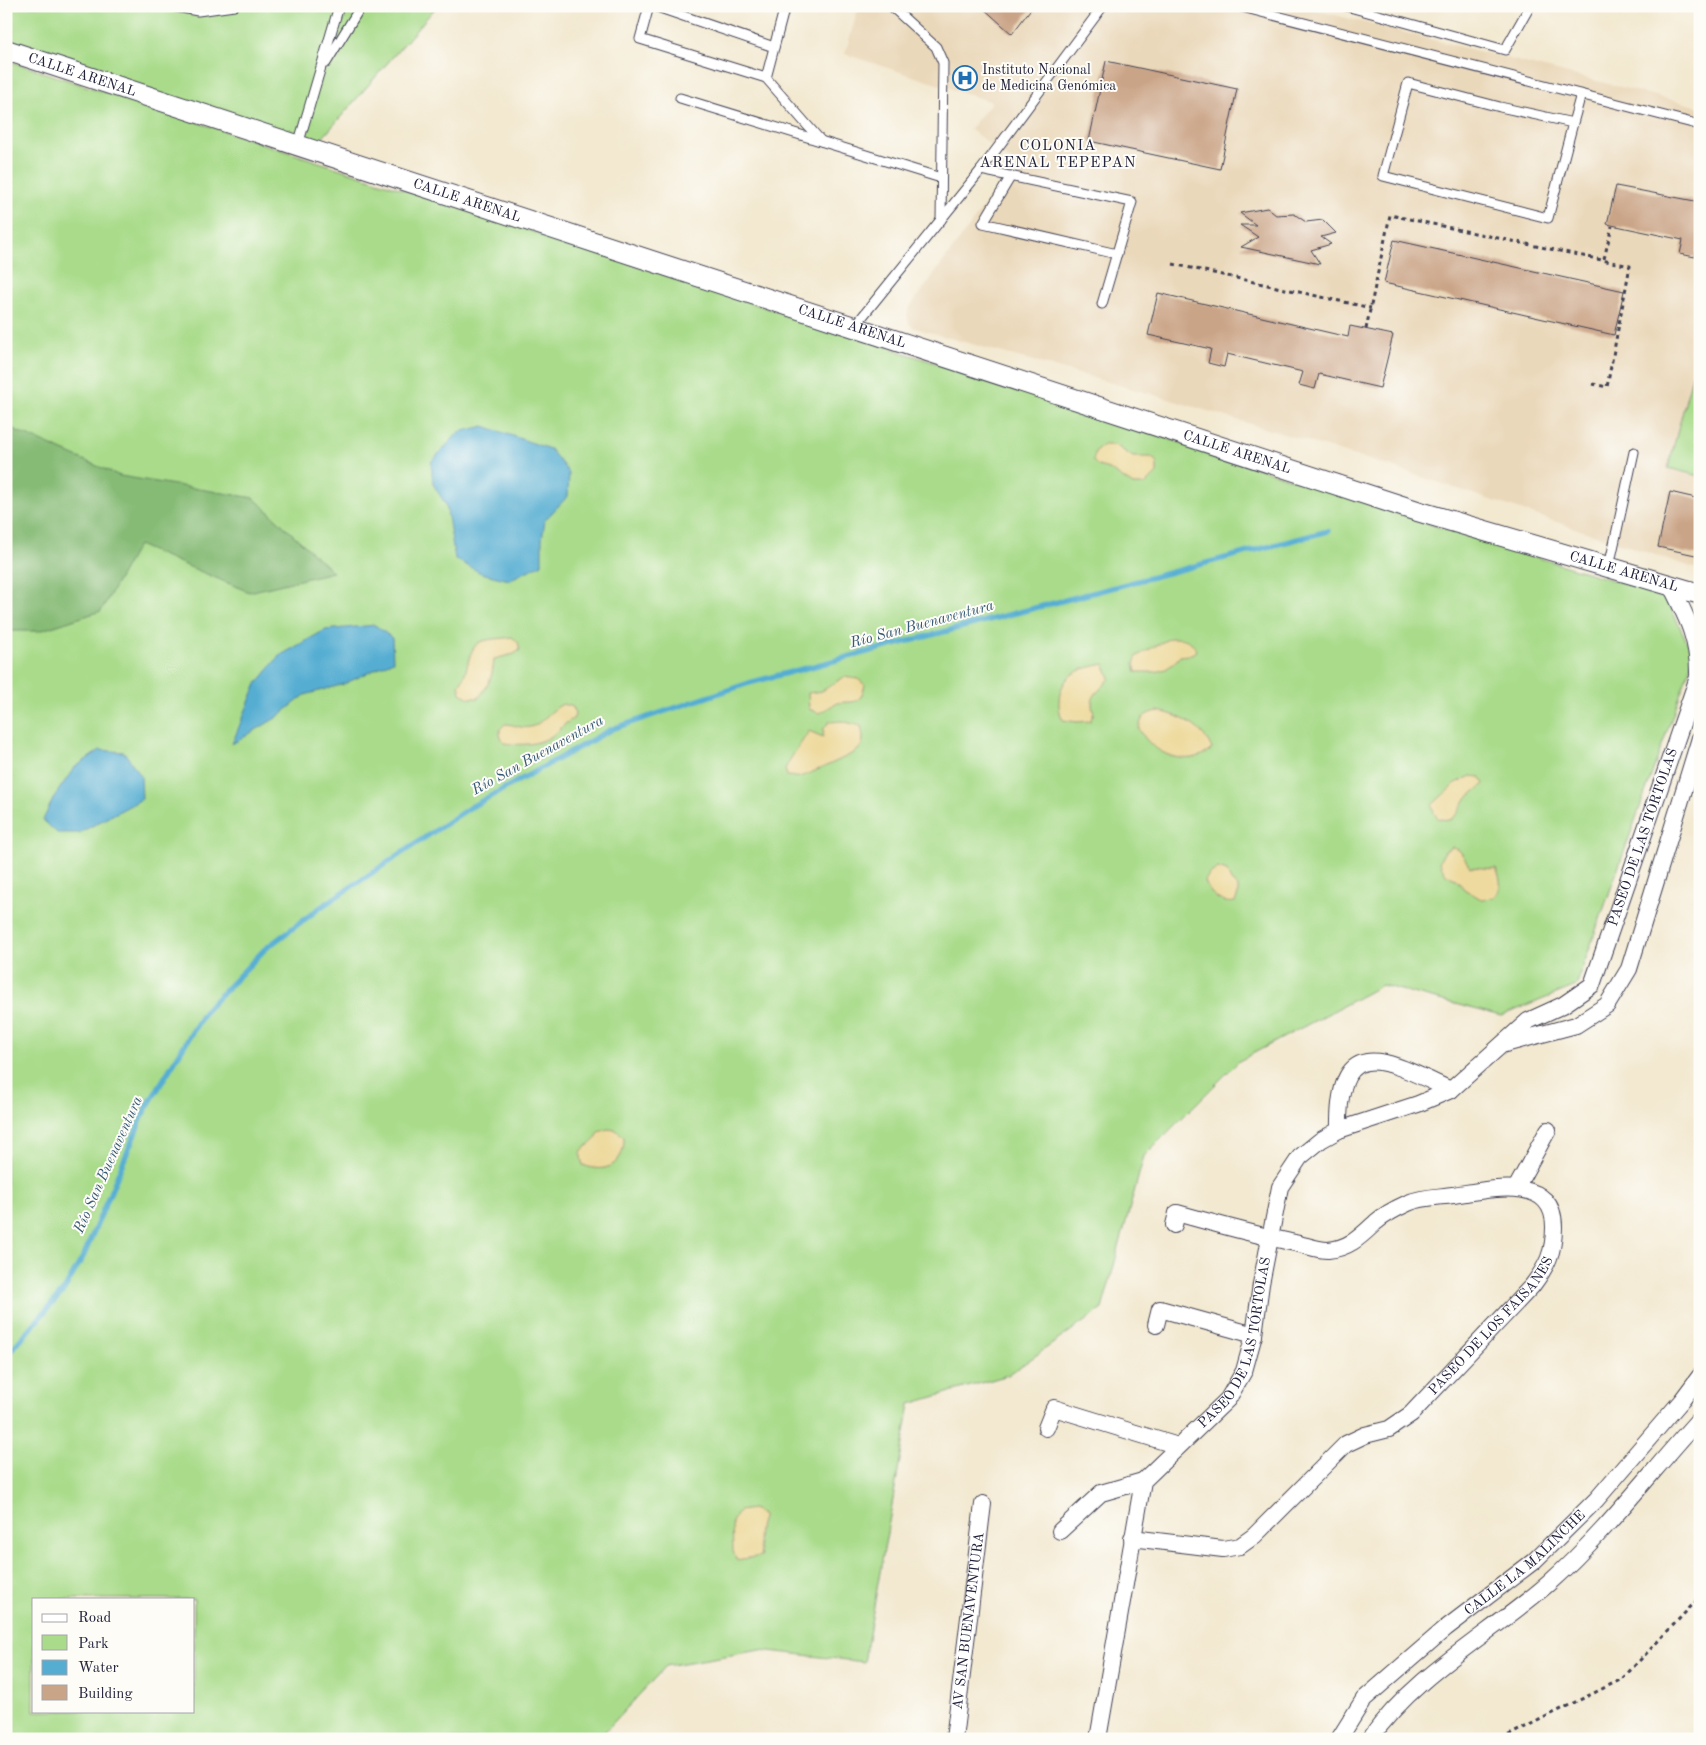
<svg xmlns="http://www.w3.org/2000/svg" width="1706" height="1745" font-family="'Old Standard TT',serif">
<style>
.built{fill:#ead8ba}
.green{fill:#a9db8a;stroke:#667e62;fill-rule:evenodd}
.forest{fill:#86bb76;stroke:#546e58}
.sand{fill:#eeda9e;stroke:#887e6c}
.water{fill:#55add2;stroke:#3c6886}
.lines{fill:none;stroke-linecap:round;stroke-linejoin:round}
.stream{stroke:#55add2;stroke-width:5.5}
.building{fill:#caa487}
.service-casing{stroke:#414052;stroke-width:11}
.minor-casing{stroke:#414052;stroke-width:18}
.tertiary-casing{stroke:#414052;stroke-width:22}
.path{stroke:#414052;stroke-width:3;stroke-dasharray:4 4;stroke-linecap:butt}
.service{stroke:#fff;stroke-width:9}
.minor{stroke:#fff;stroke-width:16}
.tertiary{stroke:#fff;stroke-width:20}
.labels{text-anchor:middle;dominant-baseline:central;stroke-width:4;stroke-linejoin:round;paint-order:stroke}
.poi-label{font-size:14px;fill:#22223b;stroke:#fdfcf7;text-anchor:start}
.street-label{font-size:14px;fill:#22223b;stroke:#fdfcf7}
.neighbourhood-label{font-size:15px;letter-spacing:1px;fill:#22223b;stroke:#fdfcf7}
.water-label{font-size:15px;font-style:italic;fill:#365a77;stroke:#fdfcf7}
</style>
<rect width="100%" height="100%" fill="#fdfcf7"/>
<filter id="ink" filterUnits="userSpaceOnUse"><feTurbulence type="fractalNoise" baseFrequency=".02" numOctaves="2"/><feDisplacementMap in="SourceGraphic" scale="10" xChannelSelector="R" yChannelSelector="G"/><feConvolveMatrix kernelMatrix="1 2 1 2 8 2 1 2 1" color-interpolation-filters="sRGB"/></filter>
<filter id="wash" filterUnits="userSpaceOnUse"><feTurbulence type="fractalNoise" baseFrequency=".0096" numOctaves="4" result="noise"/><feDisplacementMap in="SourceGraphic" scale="20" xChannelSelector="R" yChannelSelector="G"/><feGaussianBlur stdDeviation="1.12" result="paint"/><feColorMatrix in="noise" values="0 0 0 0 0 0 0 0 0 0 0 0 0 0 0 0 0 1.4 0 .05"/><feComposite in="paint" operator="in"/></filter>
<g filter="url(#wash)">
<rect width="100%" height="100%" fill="#f3e9d1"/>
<path class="built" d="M859 6H1299L1700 107V570L1392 467 1158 396 914 328 909 323 907 315 910 307 1015 164 970 129 992 102 845 54Z"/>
<g class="green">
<path d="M6 6H437L312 150 6 46Z"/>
<path d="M6 60 1463 535 1665 596 1694 656 1576 986 1501 1016 1382 985 1239 1061 1144 1156 1102 1309 1008 1375 910 1404 864 1662 760 1650 666 1666 598 1739H6ZM34 1599H194V1711H34Z"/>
<path d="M1700 346V476L1668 468Z"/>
</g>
<path class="forest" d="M6 426 120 476 254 498 333 572 249 592 138 545 101 611 39 631H6Z"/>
<g class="sand">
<path d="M1103 445H1115L1133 457H1151L1157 462V473L1145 485H1133L1109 469 1098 466 1093 461 1096 450Z"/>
<path d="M512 637 518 642 520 650 514 654 494 659C493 675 489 686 478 698H469L461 693 459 685C470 672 466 646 483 641 492 638 503 639 512 637Z"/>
<path d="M1170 638C1183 638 1191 638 1197 651L1189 655 1180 656C1166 674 1157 672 1136 672L1134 664 1137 656Z"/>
<path d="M1104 664 1110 678C1100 692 1087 695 1094 713L1090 721 1077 722 1063 720C1056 707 1058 687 1070 676 1078 669 1094 666 1104 664Z"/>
<path d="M844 677 858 679 865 685C859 707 855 700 838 703 833 704 825 711 819 713L809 709 808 693 822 691Z"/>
<path d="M563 704 573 707 575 715 573 719C565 723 563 726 558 731 543 745 523 746 504 743L500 735V729L505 724C514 724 521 729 530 727 540 726 551 709 563 704Z"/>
<path d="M1158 711C1181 715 1204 728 1212 749 1188 769 1153 755 1139 729 1141 716 1146 713 1158 711Z"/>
<path d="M842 721 861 726C863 735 865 742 859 749 855 754 807 775 799 777 796 778 791 776 787 776L785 769C791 756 801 744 809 731L823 737 824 728 829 722Z"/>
<path d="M1471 776 1480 777 1484 784 1465 800 1457 814 1450 820 1439 819 1434 813 1432 805 1456 783Z"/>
<path d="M1453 847 1460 851 1470 867 1496 869C1502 880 1502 889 1494 898L1481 899 1464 889 1457 880 1446 874 1439 862 1445 851Z"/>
<path d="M1218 868 1227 871 1231 881 1238 887V895L1235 902C1221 905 1209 894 1205 881L1209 874Z"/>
<path d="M608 1129 616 1130 624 1137C625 1163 607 1175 583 1165 575 1142 592 1151 599 1132Z"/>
<path d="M753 1509 763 1515C757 1530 757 1541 761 1556L736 1560 733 1551 732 1522 739 1511Z"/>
</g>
<g class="water">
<path d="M484 426 550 449 569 473 568 496 545 520 542 539V564L509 580 481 573 455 559 446 505 433 484 431 462 459 432Z"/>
<path d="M375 625 392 638 393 661 344 684 305 695 276 718 232 744 256 685 279 656 325 630Z"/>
<path d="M100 750 124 752 141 776 142 799 79 833H57L43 820 54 797 74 768Z"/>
</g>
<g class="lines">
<path class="stream" d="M6 1356 64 1290 84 1255 145 1110 205 1011 265 949 321 907 469 808 612 729 749 683 1328 531"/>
</g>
<g id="blocks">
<g class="building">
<path d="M981 6H1033L1012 34Z"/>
<path d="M1106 61 1237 89 1220 169 1089 141Z"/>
<path d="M1616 186 1700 202V244H1698L1695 257 1680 254 1683 240 1607 224Z"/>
<path d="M1267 208 1276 215 1294 214 1306 222 1323 220 1336 233 1321 237 1331 244 1311 250 1320 264 1241 247 1258 237 1240 225H1256L1240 213Z"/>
<path d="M1394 240 1624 291 1614 335 1384 283Z"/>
<path d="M1158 293 1348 337 1350 326 1393 335 1380 388 1319 374 1315 389 1299 385 1303 372 1227 354 1224 367 1208 363 1211 349 1148 335Z"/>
<path d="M1670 492 1700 499V556L1658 547Z"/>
</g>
</g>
</g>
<g filter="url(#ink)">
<use href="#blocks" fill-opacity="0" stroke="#414052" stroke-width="1"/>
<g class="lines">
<defs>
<g id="service">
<path d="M171 6 198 11 234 6"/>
<path d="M649 6 640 39 766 78"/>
<path d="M654 6 774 47"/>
<path d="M785 6 766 78 821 141"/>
<path d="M891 6 936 47 943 63 941 220"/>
<path d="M1238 6 1700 125"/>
<path d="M1346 6 1505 50 1530 6"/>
<path d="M326 63 361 6"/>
<path d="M680 98 941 178"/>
<path d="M1573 123 1548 218 1383 176 1408 83 1500 107 1573 123 1581 94"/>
<path d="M298 145 339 6"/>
<path d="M981 170 1132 202 1102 304"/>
<path d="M1011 176 983 223 1117 254"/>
<path d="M854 327 981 170 1103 6"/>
<path d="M1609 567 1634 452"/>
</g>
<g id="minor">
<path d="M1505 1044 1576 1025 1607 1005 1629 969 1700 738"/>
<path d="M1339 1130C1337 1029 1389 1062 1451 1090"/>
<path d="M1516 1188 1548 1130"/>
<path d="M1156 1325 1160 1309 1254 1335"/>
<path d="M1046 1428 1054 1408 1178 1446"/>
<path d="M1060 1531 1101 1493 1143 1481"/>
<path id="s1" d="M1132 1538 1223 1549 1240 1546 1254 1536 1346 1444 1365 1435 1389 1429 1411 1414 1532 1286C1547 1266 1554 1253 1554 1227 1554 1173 1487 1190 1453 1195 1439 1197 1421 1197 1408 1203 1397 1208 1385 1214 1376 1222 1361 1236 1350 1248 1328 1250 1317 1250 1305 1245 1295 1243 1255 1235 1216 1224 1177 1213L1174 1225"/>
<path id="s2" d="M954 1739 983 1504"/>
<path id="s3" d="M1098 1739 1143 1481 1228 1399 1244 1371 1254 1335 1261 1284 1280 1187 1300 1157 1321 1140 1339 1130 1418 1104 1451 1090 1528 1021 1563 1005 1592 985 1698 677C1699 640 1687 618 1671 586"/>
<path id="s4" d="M1339 1739 1364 1699 1446 1628 1534 1561 1596 1500 1682 1400 1700 1376"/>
<path d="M1370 1739C1415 1674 1491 1634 1549 1583 1605 1533 1650 1473 1700 1418"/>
</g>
<g id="tertiary">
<path id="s5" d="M6 50 1417 511 1700 594"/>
</g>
</defs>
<use href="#service" class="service-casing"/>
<use href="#minor" class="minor-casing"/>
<use href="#tertiary" class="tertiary-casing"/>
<g class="path">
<path d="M1604 259 1612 226"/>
<path d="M1173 264 1371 308"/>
<path d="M1366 329 1390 215 1630 266 1607 387 1593 384"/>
<path d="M1501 1739 1622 1679 1700 1597"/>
</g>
<use href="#service" class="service"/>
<use href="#minor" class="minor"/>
<use href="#tertiary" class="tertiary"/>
</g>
</g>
<defs>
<symbol id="hospital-ring" viewBox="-11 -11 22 22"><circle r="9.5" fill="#fdfcf7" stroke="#1f6fb2" stroke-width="1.5"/><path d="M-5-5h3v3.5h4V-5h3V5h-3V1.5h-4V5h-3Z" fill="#1f6fb2"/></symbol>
</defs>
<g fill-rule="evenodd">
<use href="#hospital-ring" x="951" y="64" width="28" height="28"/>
</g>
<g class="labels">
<g class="poi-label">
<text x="982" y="70">Instituto Nacional<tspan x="982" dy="16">de Medicina Genómica</tspan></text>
</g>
<g class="street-label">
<text stroke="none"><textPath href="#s5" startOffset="80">CALLE ARENAL</textPath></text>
<text stroke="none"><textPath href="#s5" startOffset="485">CALLE ARENAL</textPath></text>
<text stroke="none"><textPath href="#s5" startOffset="890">CALLE ARENAL</textPath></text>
<text stroke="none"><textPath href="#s5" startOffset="1295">CALLE ARENAL</textPath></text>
<text stroke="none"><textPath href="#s5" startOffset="1700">CALLE ARENAL</textPath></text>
<text stroke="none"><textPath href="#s3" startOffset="1136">PASEO DE LAS TÓRTOLAS</textPath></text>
<text stroke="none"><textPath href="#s1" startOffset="448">PASEO DE LOS FAISANES</textPath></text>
<text stroke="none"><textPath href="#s3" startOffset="435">PASEO DE LAS TÓRTOLAS</textPath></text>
<text stroke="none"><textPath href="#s4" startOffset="258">CALLE LA MALINCHE</textPath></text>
<text stroke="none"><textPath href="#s2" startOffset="119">AV SAN BUENAVENTURA</textPath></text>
</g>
<g class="neighbourhood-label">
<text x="1058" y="146">COLONIA<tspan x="1058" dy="17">ARENAL TEPEPAN</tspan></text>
</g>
<g class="water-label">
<text transform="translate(922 625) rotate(-15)">Río San Buenaventura</text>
<text transform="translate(538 756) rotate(-29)">Río San Buenaventura</text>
<text transform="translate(109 1165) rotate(-66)">Río San Buenaventura</text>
</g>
</g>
<rect width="1706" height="1745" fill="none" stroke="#fdfcf7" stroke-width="25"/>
<rect x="32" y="1598" width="162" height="115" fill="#fdfcf7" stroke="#a5a5ac"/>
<rect x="42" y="1614" width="25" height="8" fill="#ffffff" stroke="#a5a5ac"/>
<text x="78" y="1622" font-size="15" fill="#22223b">Road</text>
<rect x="42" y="1635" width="25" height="15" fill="#a9db8a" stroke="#a5a5ac"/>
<text x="78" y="1648" font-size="15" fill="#22223b">Park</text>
<rect x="42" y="1660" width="25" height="15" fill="#55add2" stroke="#a5a5ac"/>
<text x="78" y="1672" font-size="15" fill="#22223b">Water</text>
<rect x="42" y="1685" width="25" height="15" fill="#caa487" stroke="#a5a5ac"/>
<text x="78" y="1698" font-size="15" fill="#22223b">Building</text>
</svg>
